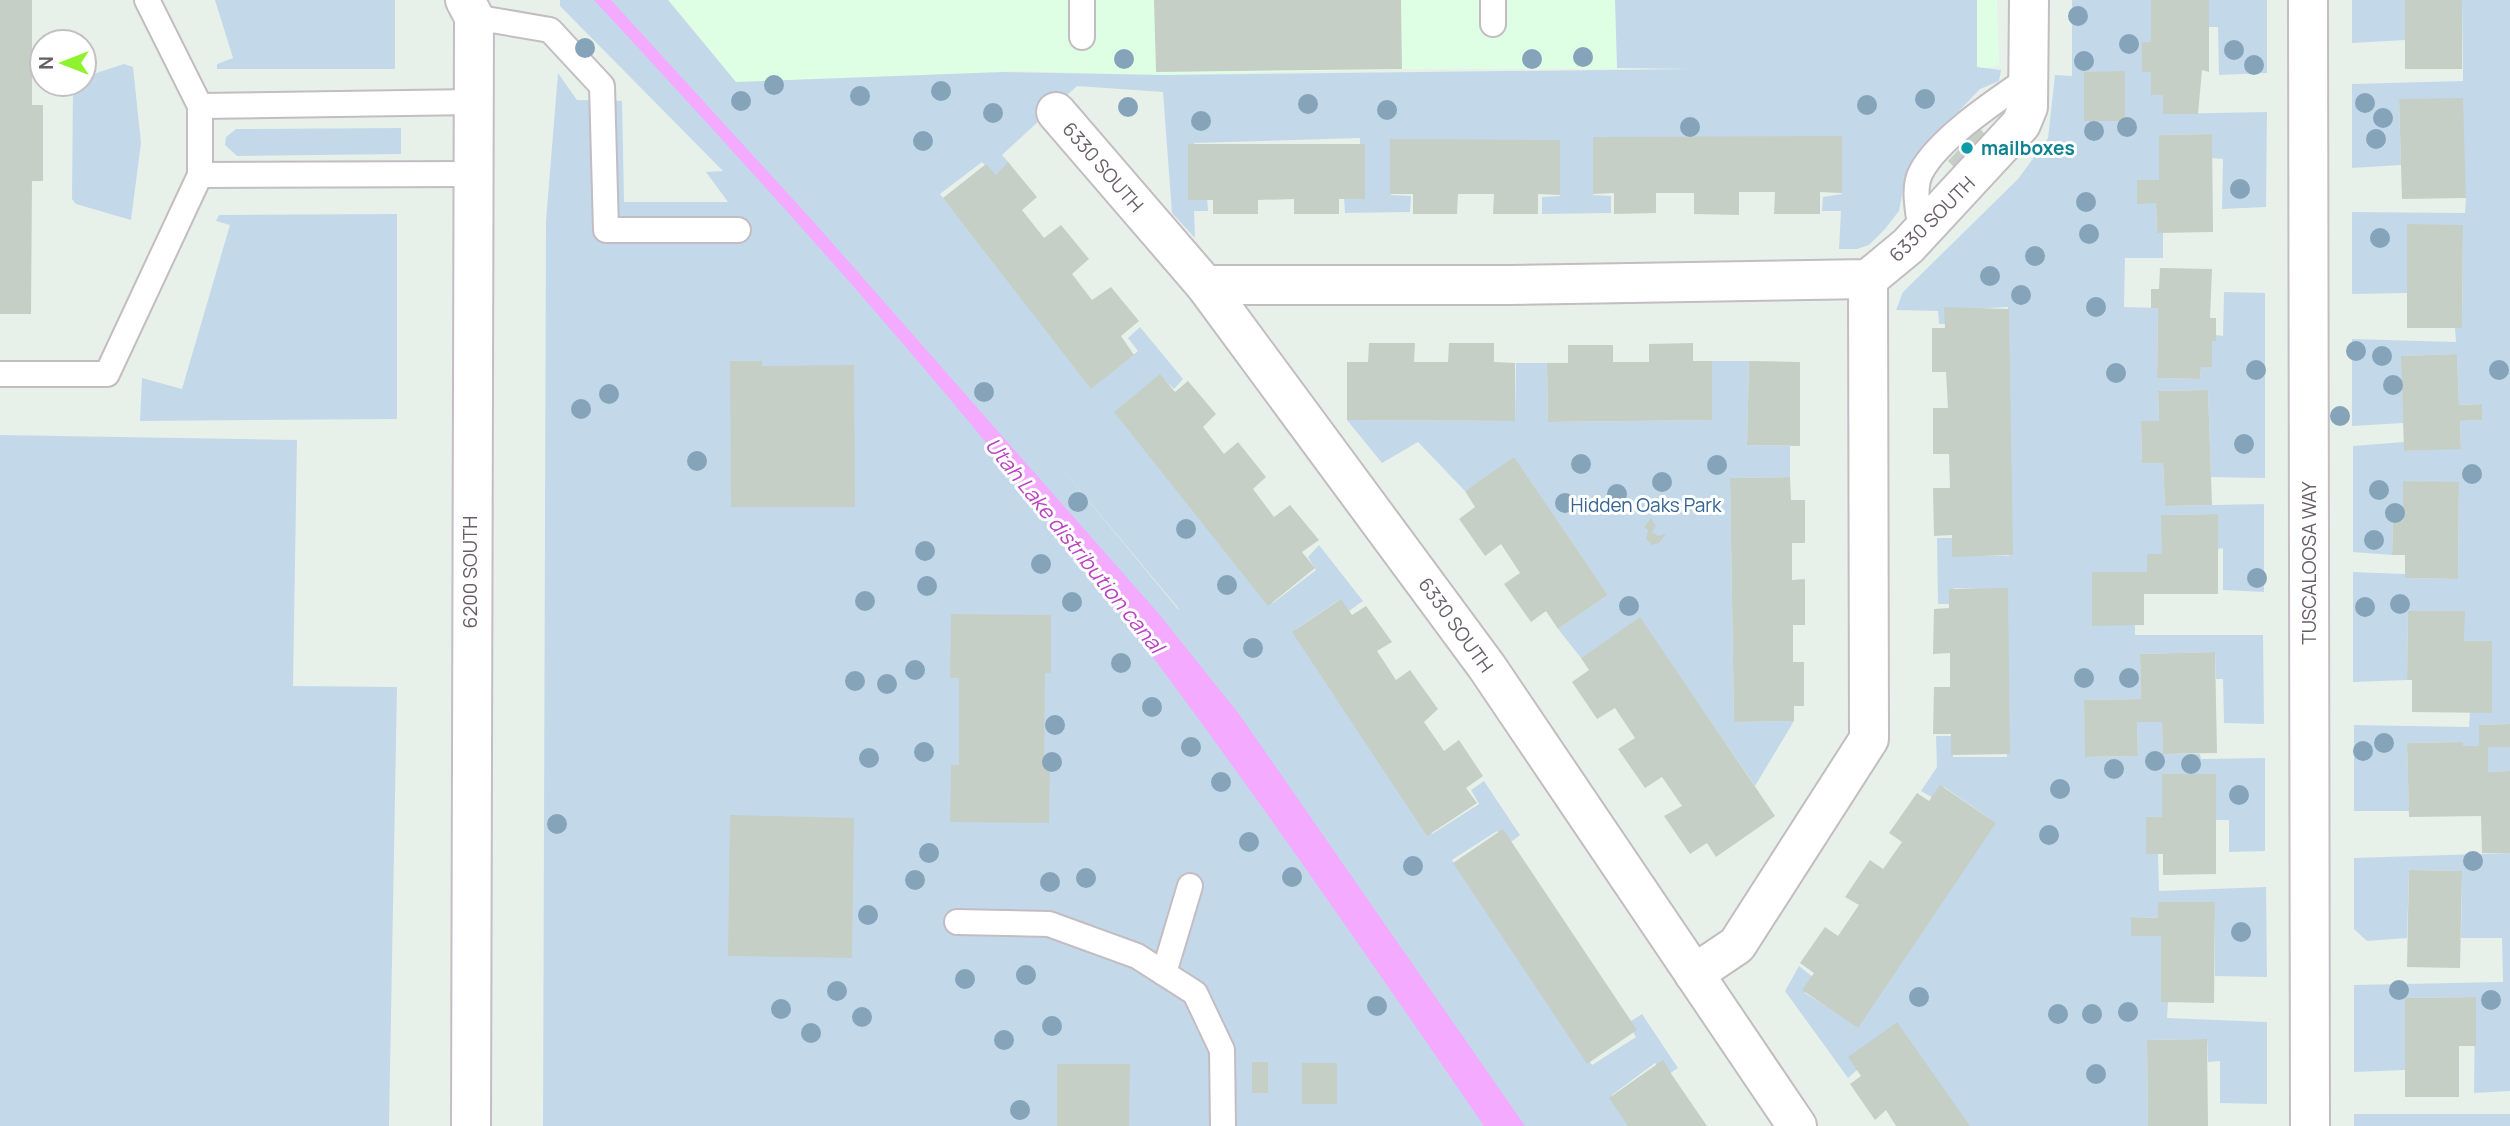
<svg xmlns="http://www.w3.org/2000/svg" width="2510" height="1126" font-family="Manrope,sans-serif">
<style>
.commercial{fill:#dfffe5}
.green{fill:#c3d9ea;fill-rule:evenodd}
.water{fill:#f4aaff}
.building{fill:#c5cfc6}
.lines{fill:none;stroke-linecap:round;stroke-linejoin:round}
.service-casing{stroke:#c3bcc2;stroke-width:28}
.minor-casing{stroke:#c3bcc2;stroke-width:42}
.secondary-casing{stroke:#c5bcc5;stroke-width:42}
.service{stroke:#fff;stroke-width:24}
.minor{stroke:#fff;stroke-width:38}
.secondary{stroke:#fff;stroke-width:38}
.tree{fill:#85a4b9}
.culture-dot{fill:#0f9aa8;stroke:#fff;stroke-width:2.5}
.labels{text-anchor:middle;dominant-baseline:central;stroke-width:6;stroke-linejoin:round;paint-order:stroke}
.culture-label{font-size:19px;font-weight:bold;fill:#0d838f;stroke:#fff;text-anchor:start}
.street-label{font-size:19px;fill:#685e68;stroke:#fff}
.park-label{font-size:19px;fill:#346592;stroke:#fff}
.water-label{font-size:21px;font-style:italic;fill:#ba41c2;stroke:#fff}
</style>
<rect width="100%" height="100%" fill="#e7f1e9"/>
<path class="commercial" d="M669 0H1997L1999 65 1987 68 1402 69 1164 75 1019 71 736 82Z"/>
<g class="green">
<path d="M215 0H395V69H217V64L233 58Z"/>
<path d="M560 0H668L736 82 1004 72 1164 75 1689 69 1617 68 1615 0H1977V67L2001 70 1999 81 1980 89 1914 158 1905 180 1899 211 1885 229 1869 245 1857 249H1839L1841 211H1822L1823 197 1842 194V139L1593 142V195L1611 196V213L1542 214V197L1560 196V141L1391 144V195L1411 196 1410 212 1345 213 1344 196 1361 197 1360 138 1194 143V195L1207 196 1208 211H1194L1195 238 1172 213 1163 92 1077 86 1002 155 1011 165 999 179 982 162 940 194 1095 385 1138 351 1128 338 1140 327 1183 379 1174 389 1161 376 1118 414 1273 603 1316 570 1308 557 1319 545 1363 601 1349 611 1339 600 1296 629 1432 834 1479 804 1471 790 1484 781 1520 835 1507 845 1497 831 1452 860 1592 1065 1636 1037 1628 1023 1642 1014 1678 1068 1666 1076 1655 1063 1612 1095 1632 1126H543L546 221 558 73 577 100 622 101 624 202H728L706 172 723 171 560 6ZM1053 458 1179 609H1178Z"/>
<path d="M2072 0H2151V42L2142 43V71L2151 72V95H2163L2164 114 2267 112 2266 207 2222 209 2223 159 2212 158 2211 134 2159 135V180H2137V203H2156L2157 233H2163V258H2125L2124 307 2158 308 2157 378 2200 379 2201 367H2212V341H2216V335L2223 336 2224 292 2265 293V478L2211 477 2208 390 2158 391 2159 421 2141 422 2142 463H2163L2165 506 2264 504V592L2223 590V548L2218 549 2217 514 2162 515V554H2147V572H2092V625H2135V635H2263L2264 724 2224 723 2223 679H2216L2215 652 2140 654 2141 699 2084 700 2086 757 2138 756 2137 722H2162L2163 754H2200L2201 759 2265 758V851L2229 852V820H2216V774H2163L2162 817H2146V853H2158L2159 891 2266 887 2267 977 2215 976V903L2158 902V918L2131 917V935L2161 936V1002H2168L2167 1018 2267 1022V1104L2220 1103V1061L2208 1062 2207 1039 2147 1040 2148 1126H1966L1861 1066 1848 1078 1785 991 1799 966 1814 978 1805 993 1851 1022 1989 818 1944 787 1935 799 1921 791 1937 767 1936 736H1952L1953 757H2007V590L1954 588V604H1938L1937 538H1954L1955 556H2009L2008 307 1954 310 1953 324H1939L1938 311 1896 310 1903 292 2018 179 2048 138 2055 75 2072 76Z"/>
<path d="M2209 0H2267V73L2219 75 2218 27H2209Z"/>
<path d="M2352 0H2405V40L2352 43Z"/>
<path d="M2462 0H2510V724L2479 725V746H2463L2462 742 2407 743 2409 811H2354V725L2469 727 2470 712 2492 713V642L2464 641V611H2408L2407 680 2353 682V572L2405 574V578L2458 579 2459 483 2403 481V521H2393L2392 555 2353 552V446L2404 442V451L2461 448 2460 421 2482 420 2481 404 2459 405 2457 354 2402 356 2403 423 2352 426V339L2456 342 2455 328 2462 327 2463 225H2407V293L2352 294V212L2465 213 2466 198 2399 99 2401 165 2352 168V84L2463 81Z"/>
<path d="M124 64 133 67 141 143 131 220 76 204 72 199 73 84H84V77Z"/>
<path d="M401 128V154L237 156 225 145 226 137 236 129Z"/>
<path d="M397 214V419L140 421 142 378 182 389 230 225 216 221 219 215Z"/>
<path d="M1712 361H1749L1747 445 1790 446V477L1730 478 1734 722 1794 721 1755 786 1640 618 1581 658 1558 629 1608 595 1514 458 1465 491 1418 442 1382 463 1347 420 1515 421 1516 363H1547L1548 422 1712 420Z"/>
<path d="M0 435 297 440 293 686 397 687 389 1126H0Z"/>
<path d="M2488 747H2510V771L2488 772Z"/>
<path d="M2510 853V1091L2474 1093 2475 997 2405 998V1070L2354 1072V985L2503 982 2502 938H2461L2462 871 2409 870 2407 938 2367 941 2354 929V858Z"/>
<rect x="2354" y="1114" width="156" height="12"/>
</g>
<path class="water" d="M594 0H611L812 220 1159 614 1239 714 1525 1126H1484C1342 919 1200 713 1045 516 903 336 749 168 594 0Z"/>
<g class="building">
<path d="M0 0H32V105H43V181H32L31 314H0Z"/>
<path d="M1154 0H1401L1402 69 1156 72Z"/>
<path d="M2151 0H2209V72L2202 70 2198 114H2163V95H2151V72H2142V42H2151Z"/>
<rect x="2405" y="0" width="57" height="69"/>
<path d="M2125 71V121H2084V72Z"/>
<path d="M2463 98 2466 198 2402 199 2399 99Z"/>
<path d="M1979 128 1985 134 1954 167 1948 161Z"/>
<path d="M2212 134 2213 232 2157 233 2156 203 2137 204V180H2159V135Z"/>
<path d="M1842 136V193L1820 192V214H1774L1775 192H1739V215L1694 214V193H1656V213L1614 214V193L1593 194V137Z"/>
<path d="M1390 139 1560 140V195L1538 194V214H1493L1494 194H1458L1457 214H1413V194H1390Z"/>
<path d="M1188 144H1365V199H1339V214H1294V199L1258 200V214H1213V200H1188Z"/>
<path d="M1008 162 1037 197 1022 210 1044 238 1061 225 1089 259 1072 274 1092 300 1111 287 1139 321 1121 336 1134 355 1091 389 943 198 986 164 996 175Z"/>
<path d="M2407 224 2463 225 2462 328H2407Z"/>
<path d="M2160 268 2212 269 2210 318H2216V341H2212V367H2201L2200 379 2157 378 2158 308H2151V289H2159Z"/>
<path d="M1944 307 2009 309 2013 555 1952 557V535L1934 536 1933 488H1950L1949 454H1933V408H1948L1946 372H1932V328H1945Z"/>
<path d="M1369 343H1415L1414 362H1448L1449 343H1494V362L1515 363V421L1347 420V362H1368Z"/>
<path d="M1693 343V361H1712V420L1548 422 1547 363H1568V345H1613V362H1649V344Z"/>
<path d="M2457 354 2459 405 2482 404V420L2460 421 2461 449 2404 451 2401 356Z"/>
<path d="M730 361H762V366L854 365 855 507H731Z"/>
<path d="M1749 361 1800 362V446L1747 445Z"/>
<path d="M1160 374 1175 392 1188 381 1216 414 1203 427 1224 454 1238 442 1266 477 1253 489 1274 517 1290 505 1319 540 1302 552 1315 568 1268 606 1114 412Z"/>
<path d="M2208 390 2212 505 2165 506 2163 463H2142L2141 421H2159L2158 391Z"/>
<path d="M1514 457 1608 595 1558 629 1546 611 1531 622 1504 584 1520 573 1501 544 1485 556 1459 519 1475 507 1465 491Z"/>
<path d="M1790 477 1791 500H1805V543H1792V580L1805 579V625H1793V662H1804V706H1794V721L1734 722 1730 478Z"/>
<path d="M2403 481 2459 482 2458 579 2405 578V555H2392L2393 521H2403Z"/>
<path d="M2218 514V594H2144V625L2092 626V572H2147V554H2162L2161 515Z"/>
<path d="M1651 518 1656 526 1652 532 1658 536 1666 534 1659 543 1652 545 1646 539 1648 530 1644 527Z"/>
<path d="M2008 588 2010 754 1951 755V734H1933L1934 687H1950V653L1933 654 1934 609 1949 608V589Z"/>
<path d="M1341 599 1352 615 1366 606 1392 642 1377 651 1396 680 1410 670 1438 709 1424 722 1444 751 1459 740 1483 776 1466 788 1477 803 1427 836 1292 632Z"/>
<path d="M2408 611H2465L2464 641H2492V713L2412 712V680H2407Z"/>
<path d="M951 614 1051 615V673H1045L1044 767H1050L1049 823 950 822 951 765H959V678H950Z"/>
<path d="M1640 617 1775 816 1716 857 1707 843 1690 854 1664 816 1682 806 1662 777 1645 788 1618 749 1635 738 1615 708 1597 719 1572 682 1589 670 1581 658Z"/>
<path d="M2215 652 2217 753 2163 754 2162 722H2137L2138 756 2085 757 2084 700 2141 699 2140 654Z"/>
<path d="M2510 724V747H2488V772L2510 771V853H2482L2481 816 2409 817 2407 743 2463 742V746H2479V725Z"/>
<path d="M2162 774H2216V874L2163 875V854H2146V817H2162Z"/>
<path d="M1940 785 1996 823 1858 1028 1802 990 1814 973 1800 963 1825 927 1838 936 1840 933 1859 905 1845 897 1870 860 1883 869 1886 865 1902 842 1889 833 1917 793 1929 801Z"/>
<path d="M730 815 854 818 852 958 728 956Z"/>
<path d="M1503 829 1637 1030 1587 1064 1453 863Z"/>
<path d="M2409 870 2462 871 2460 968 2407 967Z"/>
<path d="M2158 902H2215L2214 1003 2161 1002V936H2131V917L2158 918Z"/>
<path d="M2476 997V1046H2459V1097H2405V998Z"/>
<path d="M1897 1022 1970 1126H1896L1886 1110 1875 1120 1850 1084 1861 1076 1848 1057Z"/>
<path d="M2207 1039 2208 1126H2148L2147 1040Z"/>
<path d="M1663 1060 1672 1075 1707 1126H1628L1609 1098Z"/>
<rect x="1252" y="1062" width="16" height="31"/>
<rect x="1302" y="1063" width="35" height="41"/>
<path d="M1057 1064H1130L1129 1126H1057Z"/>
</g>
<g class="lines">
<defs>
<g id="service">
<path d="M1493 0V24"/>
<path d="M474 17 550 30 602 86 606 230H738"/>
<path d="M1082 37V0"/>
<path d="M200 106 473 102"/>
<path d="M200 175 473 174"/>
<path d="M1921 232C1919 214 1912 189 1921 172 1939 138 1997 100 2029 78"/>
<path d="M0 374H107L200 175V106L147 0"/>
<path d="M957 922 1049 924 1137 956 1195 993 1222 1050 1223 1126"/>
<path d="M1164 973 1190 886"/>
</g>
<g id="minor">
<path d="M2308 0 2310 1126"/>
<path d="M1056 112 1205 285 1487 667 1797 1126"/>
<path d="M1205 285H1510L1868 279 1908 246 2021 124 2028 107 2029 0"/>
<path d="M1694 974 1737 945 1869 739 1868 279"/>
</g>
<path id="secondary" d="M465 0 474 17 471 1126"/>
</defs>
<use href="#service" class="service-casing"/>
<use href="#minor" class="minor-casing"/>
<use href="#secondary" class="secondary-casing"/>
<use href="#service" class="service"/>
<use href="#minor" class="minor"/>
<use href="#secondary" class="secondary"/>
</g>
<g class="tree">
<circle cx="2078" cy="16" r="10"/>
<circle cx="2129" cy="44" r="10"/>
<circle cx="585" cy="48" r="10"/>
<circle cx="2234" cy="50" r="10"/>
<circle cx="1583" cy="57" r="10"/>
<circle cx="1124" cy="59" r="10"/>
<circle cx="1532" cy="59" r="10"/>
<circle cx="2084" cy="61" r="10"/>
<circle cx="2254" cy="65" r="10"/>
<circle cx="774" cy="85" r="10"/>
<circle cx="941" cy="91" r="10"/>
<circle cx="860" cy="96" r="10"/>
<circle cx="1925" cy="99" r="10"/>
<circle cx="741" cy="101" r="10"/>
<circle cx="2365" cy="103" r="10"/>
<circle cx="1308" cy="104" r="10"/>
<circle cx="1867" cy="105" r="10"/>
<circle cx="1128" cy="107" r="10"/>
<circle cx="1387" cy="110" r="10"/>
<circle cx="993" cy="113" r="10"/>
<circle cx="2383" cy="118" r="10"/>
<circle cx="1201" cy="121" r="10"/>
<circle cx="1690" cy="127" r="10"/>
<circle cx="2127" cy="127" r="10"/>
<circle cx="2094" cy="131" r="10"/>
<circle cx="2376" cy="139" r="10"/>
<circle cx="923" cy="141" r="10"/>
<circle cx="2240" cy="189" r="10"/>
<circle cx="2086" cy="202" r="10"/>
<circle cx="2089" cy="234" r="10"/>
<circle cx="2380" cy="238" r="10"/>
<circle cx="2035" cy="256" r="10"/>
<circle cx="1990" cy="276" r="10"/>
<circle cx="2021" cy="295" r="10"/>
<circle cx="2096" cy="307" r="10"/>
<circle cx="2356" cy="351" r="10"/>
<circle cx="2382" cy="356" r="10"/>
<circle cx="2256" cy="370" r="10"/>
<circle cx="2499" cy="370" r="10"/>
<circle cx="2116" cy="373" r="10"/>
<circle cx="2393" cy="385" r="10"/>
<circle cx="984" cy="392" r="10"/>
<circle cx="609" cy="394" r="10"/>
<circle cx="581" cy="409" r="10"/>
<circle cx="2340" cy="416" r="10"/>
<circle cx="2244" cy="444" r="10"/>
<circle cx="697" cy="461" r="10"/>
<circle cx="1581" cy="464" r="10"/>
<circle cx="1717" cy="465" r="10"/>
<circle cx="2472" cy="474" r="10"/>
<circle cx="1662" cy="482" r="10"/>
<circle cx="2379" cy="490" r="10"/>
<circle cx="1617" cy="494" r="10"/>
<circle cx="1078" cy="502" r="10"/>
<circle cx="1565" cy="503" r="10"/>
<circle cx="2395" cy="513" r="10"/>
<circle cx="1186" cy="529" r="10"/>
<circle cx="2374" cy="540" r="10"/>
<circle cx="925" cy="551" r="10"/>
<circle cx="1041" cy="564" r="10"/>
<circle cx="2257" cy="578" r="10"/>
<circle cx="1227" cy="585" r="10"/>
<circle cx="927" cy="586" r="10"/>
<circle cx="865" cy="601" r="10"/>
<circle cx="1072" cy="602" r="10"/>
<circle cx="2400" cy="604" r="10"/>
<circle cx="1629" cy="606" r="10"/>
<circle cx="2365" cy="607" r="10"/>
<circle cx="1253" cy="648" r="10"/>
<circle cx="1121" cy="663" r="10"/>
<circle cx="915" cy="670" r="10"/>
<circle cx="2084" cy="678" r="10"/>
<circle cx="2129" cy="678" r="10"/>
<circle cx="855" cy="681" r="10"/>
<circle cx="887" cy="684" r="10"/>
<circle cx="1152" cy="707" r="10"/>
<circle cx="1055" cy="725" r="10"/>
<circle cx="2384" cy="743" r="10"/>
<circle cx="1191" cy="747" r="10"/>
<circle cx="2363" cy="751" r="10"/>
<circle cx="924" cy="752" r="10"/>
<circle cx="869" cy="758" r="10"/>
<circle cx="2155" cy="761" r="10"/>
<circle cx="1052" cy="762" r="10"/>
<circle cx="2191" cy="764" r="10"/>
<circle cx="2114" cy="769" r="10"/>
<circle cx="1221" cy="782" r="10"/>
<circle cx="2060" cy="789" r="10"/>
<circle cx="2239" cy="795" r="10"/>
<circle cx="557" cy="824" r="10"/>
<circle cx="2049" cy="835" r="10"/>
<circle cx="1249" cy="842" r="10"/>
<circle cx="929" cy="853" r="10"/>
<circle cx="2473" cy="861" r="10"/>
<circle cx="1413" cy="866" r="10"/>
<circle cx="1292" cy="877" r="10"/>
<circle cx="1086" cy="878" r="10"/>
<circle cx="915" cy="880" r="10"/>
<circle cx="1050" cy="882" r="10"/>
<circle cx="868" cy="915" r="10"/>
<circle cx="2241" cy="932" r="10"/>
<circle cx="1026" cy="975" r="10"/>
<circle cx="965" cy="979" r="10"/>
<circle cx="2399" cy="990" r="10"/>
<circle cx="837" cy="991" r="10"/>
<circle cx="1919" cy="997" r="10"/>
<circle cx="2491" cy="1000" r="10"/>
<circle cx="1377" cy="1006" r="10"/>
<circle cx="781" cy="1009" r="10"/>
<circle cx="2128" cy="1012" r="10"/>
<circle cx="2058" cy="1014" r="10"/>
<circle cx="2092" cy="1014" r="10"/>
<circle cx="862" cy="1017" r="10"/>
<circle cx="1052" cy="1026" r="10"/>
<circle cx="811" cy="1033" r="10"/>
<circle cx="1004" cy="1040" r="10"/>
<circle cx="2096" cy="1074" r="10"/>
<circle cx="1020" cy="1110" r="10"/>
</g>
<circle class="culture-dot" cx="1967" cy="148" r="7"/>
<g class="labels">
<g class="culture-label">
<text x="1981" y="148">mailboxes</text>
</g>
<g class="street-label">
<text transform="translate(1103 167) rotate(49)">6330 SOUTH</text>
<text transform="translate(1932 219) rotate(-45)">6330 SOUTH</text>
<text transform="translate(2309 563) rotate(-90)">TUSCALOOSA WAY</text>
<text transform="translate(470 572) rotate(-90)">6200 SOUTH</text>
<text transform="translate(1456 625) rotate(54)">6330 SOUTH</text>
</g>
<g class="park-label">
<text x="1646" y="505">Hidden Oaks Park</text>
</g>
<g class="water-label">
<text transform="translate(1075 545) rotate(51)">Utah Lake distribution canal</text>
</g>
</g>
<g transform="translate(63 63) rotate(270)"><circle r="33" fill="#ffffff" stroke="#c3bfc3" stroke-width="2"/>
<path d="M0-5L12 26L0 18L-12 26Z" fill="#8ef22c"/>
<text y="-10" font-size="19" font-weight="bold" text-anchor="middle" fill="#685e68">N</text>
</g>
</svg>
